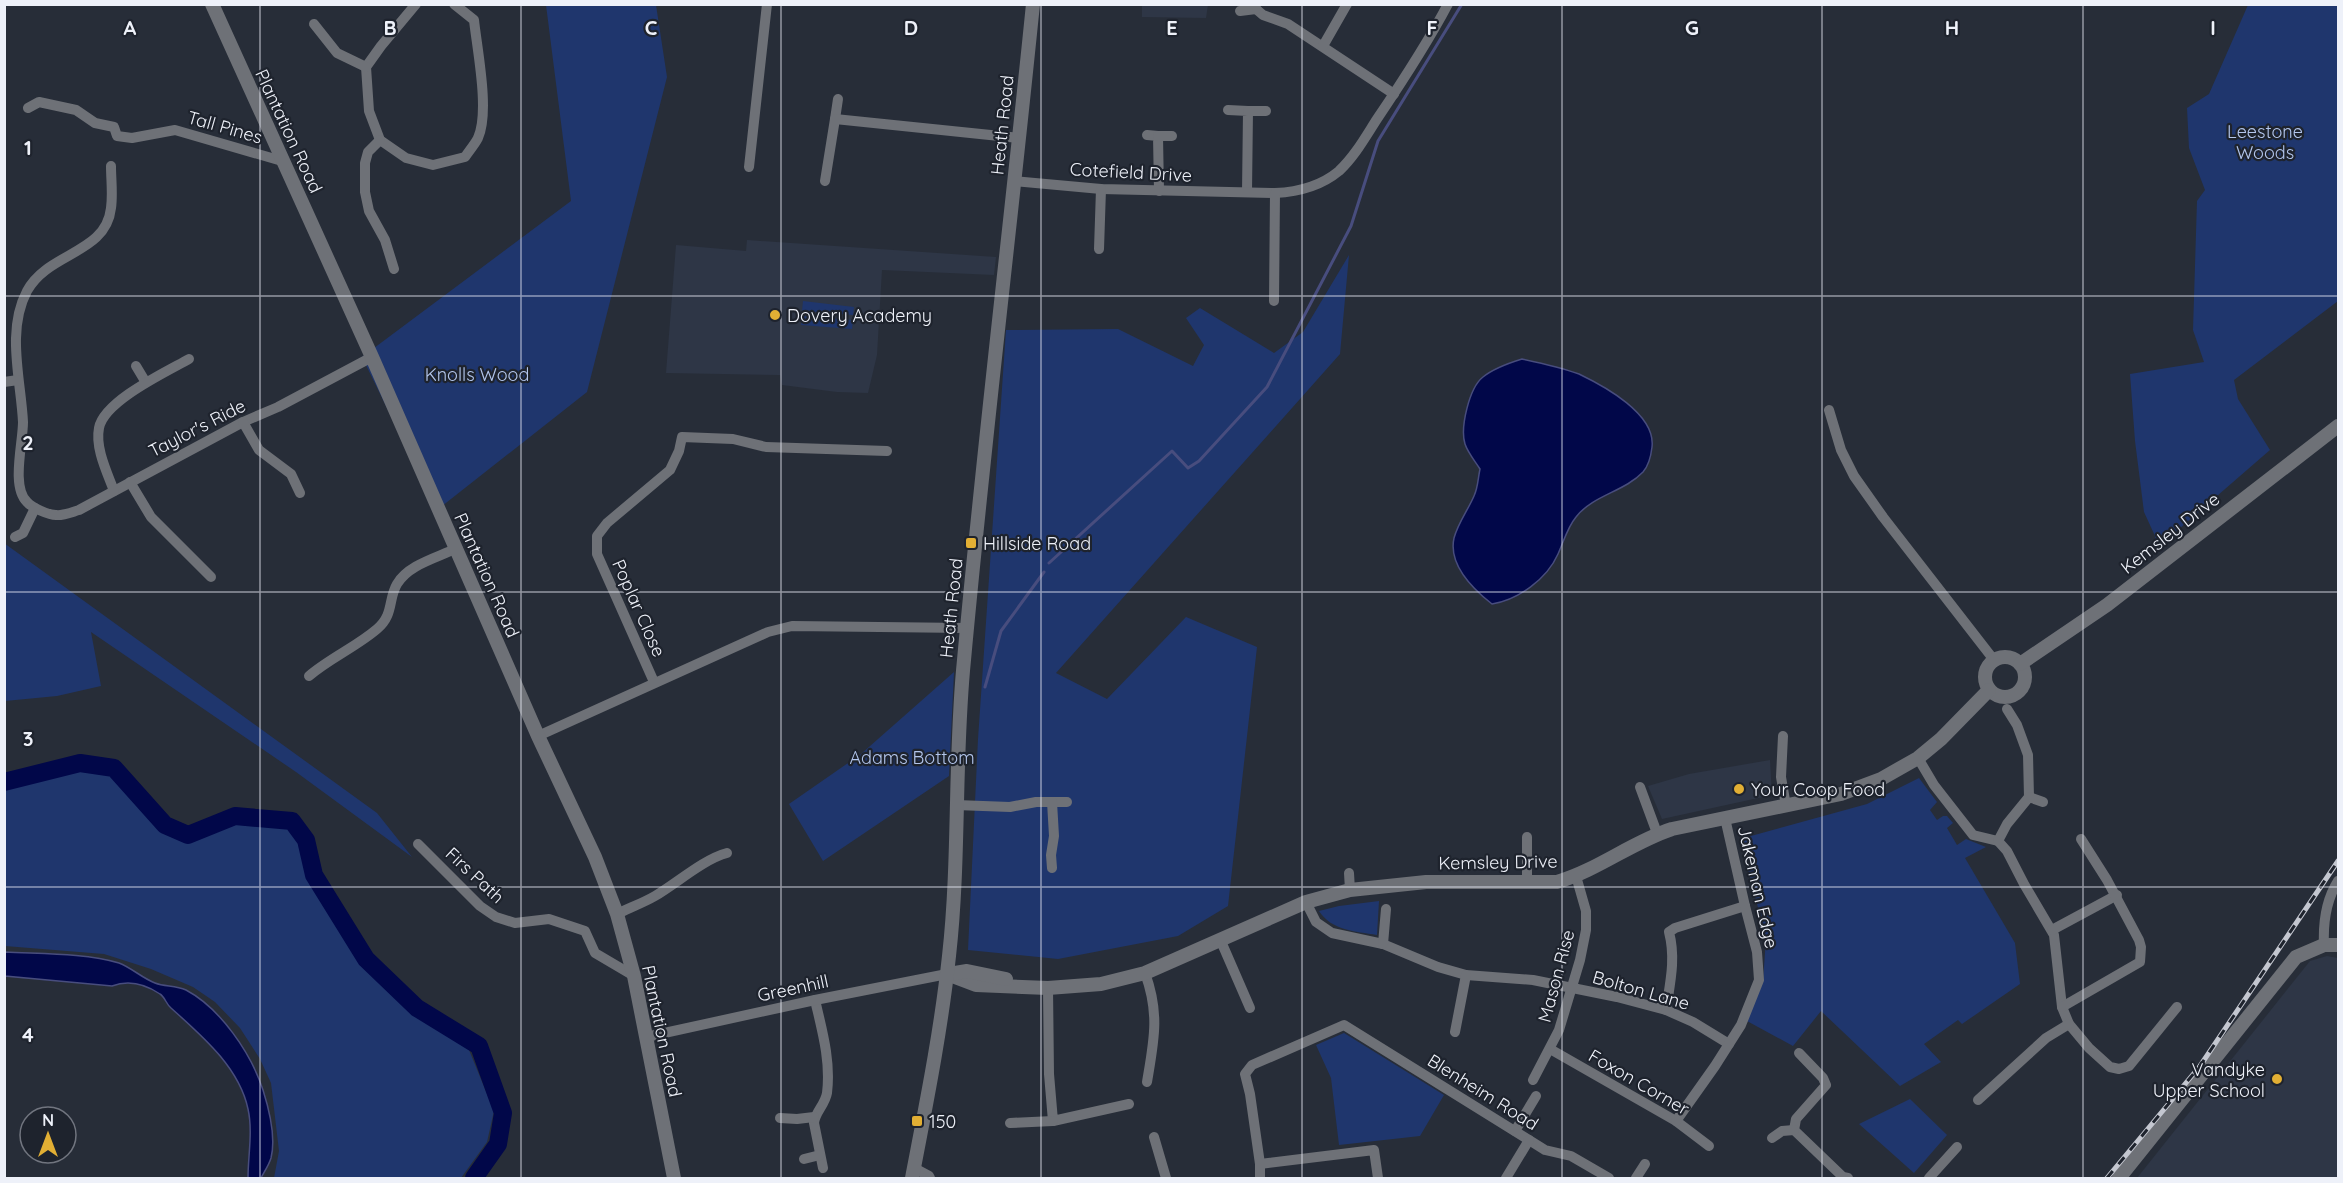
<svg xmlns="http://www.w3.org/2000/svg" width="2343" height="1183" font-family="Quicksand,sans-serif">
<style>
.built{fill:#2e3646}
.green{fill:#1f366d}
.water{fill:#010749;stroke:#484d7e;stroke-width:1.5}
.lines{fill:none;stroke-linecap:round;stroke-linejoin:round}
.stream{stroke:#484d7e;stroke-width:3}
.river{stroke:#010749;stroke-width:18}
.minor{stroke:#6e7177;stroke-width:10}
.tertiary{stroke:#6e7177;stroke-width:14}
.rail-casing{stroke:#c4c7d0;stroke-width:5}
.rail{stroke:#1e232d;stroke-width:3;stroke-dasharray:9;stroke-linecap:butt}
.grid{fill:none;stroke:#eef1f9;stroke-width:1.5;stroke-opacity:0.55}
.poi-dot{fill:#e2af34;stroke:#1e232d;stroke-width:2}
.labels{text-anchor:middle;dominant-baseline:central;stroke-width:4.5;stroke-linejoin:round;paint-order:stroke}
.street-label{font-size:18px;fill:#eef1f9;stroke:#1e232d}
.park-label{font-size:18px;fill:#b3c6ed;stroke:#1e232d}
.poi-label{font-size:18px;fill:#eef1f9;stroke:#1e232d;text-anchor:start}
.grid-label{font-size:20px;text-anchor:middle;font-weight:bold;fill:#eef1f9;stroke:#1e232d;stroke-width:4.5;stroke-linejoin:round;paint-order:stroke}
</style>
<rect width="100%" height="100%" fill="#272d38"/>
<g class="built">
<path d="M1142 5V4L1208 5 1206 18 1142 17Z"/>
<path d="M747 240 996 257 994 275 882 270 877 355 868 393 837 392 782 385 780 375 666 373 676 245 746 251Z"/>
<path d="M1770 760 1772 795 1662 819 1648 786 1689 774Z"/>
<path d="M2327 956 2338 958V1178H2137L2310 961Z"/>
</g>
<g class="green">
<path d="M546 5H656L667 77 587 392 437 510 362 357 571 201Z"/>
<path d="M2248 5H2338V301L2234 380 2238 399 2270 450 2157 548 2155 536 2144 512 2135 441 2130 374 2204 362 2193 330 2197 201 2205 190 2189 148 2187 108 2209 94Z"/>
<path d="M1349 255 1340 354 1056 673 1107 699 1186 617 1257 647 1228 906 1178 936 1058 959 968 950 978 739 1006 330 1118 329 1193 366 1204 345 1186 318 1200 308 1274 353 1303 332Z"/>
<path d="M803 301 854 307 853 315 802 311Z"/>
<path d="M802 316 853 320 852 329 801 325Z"/>
<path d="M4 543 377 813 412 857 296 772 91 632 101 686 57 696 5 701Z"/>
<path d="M954 672 949 776 823 861 789 804 861 754Z"/>
<path d="M80 767 111 770 164 827 189 839 235 820 291 825 317 895 362 962 413 1011 469 1050 494 1111 487 1142 461 1178H274L279 1151 271 1083 260 1059 240 1028 215 1002 193 987 151 969 104 954 5 946V786Z"/>
<path d="M1919 778 1937 802 1930 810 1937 820 1943 816H1947L1953 823 1947 828 1957 845 1966 839 1986 847 1965 858 2015 943 2020 984 1962 1024 1958 1020 1924 1044 1941 1062 1900 1086 1821 1011 1793 1046 1747 1021 1763 982 1766 938 1740 839 1867 804Z"/>
<path d="M1379 901 1377 935C1355 931 1332 931 1319 911L1339 906Z"/>
<path d="M1344 1033 1444 1095 1420 1136 1339 1145 1331 1078 1316 1045Z"/>
<path d="M1910 1099 1947 1135 1914 1173 1859 1124Z"/>
</g>
<g class="water">
<path d="M1522 359C1541 363 1560 367 1579 374 1604 386 1656 414 1652 447 1651 456 1649 465 1643 472 1624 492 1593 495 1576 517 1567 528 1564 541 1558 554 1547 579 1518 600 1492 604 1473 589 1448 565 1454 538 1458 523 1468 510 1474 496 1478 488 1478 478 1480 469 1475 461 1468 453 1465 444 1460 428 1469 388 1483 377 1494 368 1509 363 1522 359Z"/>
<path d="M5 952C40 954 85 953 119 963 132 968 142 978 155 983 165 987 175 985 186 990 220 1008 251 1053 263 1090 269 1109 276 1138 271 1158 269 1165 264 1172 261 1178H248C248 1156 253 1131 248 1109 239 1067 202 1036 171 1008 166 1004 165 997 160 994 145 984 128 980 112 986L5 976Z"/>
</g>
<g class="lines">
<g class="stream">
<path d="M1049 563 1172 451 1188 468 1199 461 1267 387 1351 226 1378 141 1462 4"/>
<path d="M985 687 1001 631 1044 572"/>
</g>
<path class="river" d="M4 782 80 763 114 768 165 825 188 835 235 816 292 821 306 840 314 875 366 959 417 1008 479 1046 503 1113 498 1144 474 1178"/>
<g class="minor">
<path d="M416 4 381 46 366 67 369 111 380 140 406 158 433 165 465 157C469 151 475 144 478 138 490 112 477 49 474 20L454 4"/>
<path d="M1255 4 1256 9 1263 15 1288 24 1394 94"/>
<path d="M1240 11 1256 9"/>
<path d="M314 24 337 53 366 67"/>
<path d="M1323 46 1347 4"/>
<path d="M28 108 39 102 76 110 95 123 114 127 117 136 132 138 175 130 282 161"/>
<path d="M1228 110 1248 111 1247 192"/>
<path d="M1248 111H1266"/>
<path d="M835 119 838 99"/>
<path d="M1147 135 1158 136 1159 191"/>
<path d="M1158 136H1172"/>
<path d="M380 140 368 152 365 163V192L369 211 385 240 394 269"/>
<path d="M111 166C111 180 113 194 111 208 106 254 48 252 27 291 6 331 21 380 23 422 23 443 11 487 27 502 32 508 49 515 56 515 63 516 72 512 79 510L243 422 278 407 372 357"/>
<path d="M749 167 767 4"/>
<path d="M825 181 835 119 1019 138"/>
<path d="M1014 181 1101 189 1275 193C1297 192 1321 186 1339 171 1355 156 1366 136 1377 119 1402 82 1427 44 1448 4"/>
<path d="M1099 249 1101 189"/>
<path d="M1274 301 1275 193"/>
<path d="M136 366 145 381"/>
<path d="M4 382 18 380"/>
<path d="M1829 410 1841 450 1854 476 1883 517 1994 660"/>
<path d="M243 422 259 450 291 474 300 493"/>
<path d="M130 482 151 517 211 577"/>
<path d="M114 491C107 472 95 448 99 428 104 401 166 372 189 359"/>
<path d="M15 537 23 533 35 508"/>
<path d="M309 676C330 658 356 647 377 629 394 615 388 599 397 584 408 565 436 558 455 549"/>
<path d="M654 682 597 554V536L607 523 670 470 679 451 682 437 733 439 766 447 887 451"/>
<path d="M2007 709 2017 725 2028 755 2029 797"/>
<path d="M538 736 768 632 792 626 967 628"/>
<path d="M1783 736 1781 777 1786 806"/>
<path d="M1918 758 1934 785 1973 835 1998 841 2007 851 2024 884 2054 935 2062 1007 2069 1024 2089 1048 2110 1067 2119 1069 2129 1066 2177 1007"/>
<path d="M1640 787 1657 833"/>
<path d="M1052 802H1067"/>
<path d="M956 805 1010 807 1036 802H1052L1054 836 1051 855 1052 868"/>
<path d="M1998 841 2007 824 2029 797 2043 802"/>
<path d="M418 844 480 906 496 917 515 923 549 919 585 931 595 953 634 976"/>
<path d="M1349 873 1350 890"/>
<path d="M1527 883V837"/>
<path d="M1306 902 1316 922 1332 933 1383 944 1438 967 1466 975 1533 980 1617 997 1666 1010 1693 1022 1729 1044"/>
<path d="M617 914C629 908 643 903 655 896 677 883 704 859 727 853"/>
<path d="M2052 930 2117 895"/>
<path d="M1220 939 1250 1008"/>
<path d="M1383 944 1386 909"/>
<path d="M2324 945C2323 923 2326 900 2338 881"/>
<path d="M1145 973C1160 1014 1154 1040 1147 1082"/>
<path d="M1048 988 1049 1074 1053 1121 1129 1104"/>
<path d="M815 1000C822 1030 831 1061 827 1093 825 1105 815 1112 814 1123L823 1168"/>
<path d="M2062 1007 2140 962 2141 947 2139 940 2107 880 2081 839"/>
<path d="M1666 1010C1670 983 1676 959 1669 932L1675 928 1745 906"/>
<path d="M1455 1032 1466 975"/>
<path d="M646 1037 815 1000 947 974"/>
<path d="M1550 1049 1676 1121 1709 1146"/>
<path d="M1799 1053 1823 1078 1826 1085 1796 1119 1794 1130 1843 1177 1848 1178"/>
<path d="M1533 1080 1559 1030 1580 960 1586 930V911L1576 876"/>
<path d="M1978 1100 2046 1038 2069 1024"/>
<path d="M780 1118 797 1119 814 1117"/>
<path d="M1676 1121 1715 1066 1741 1025 1759 980 1757 952 1745 906 1725 818"/>
<path d="M1010 1123 1053 1121"/>
<path d="M1515 1131 1536 1096"/>
<path d="M1154 1137 1166 1178"/>
<path d="M1772 1138 1782 1131 1794 1130"/>
<path d="M804 1159 820 1155"/>
<path d="M1260 1164 1250 1094 1245 1074 1252 1065 1344 1025 1545 1150 1571 1156 1609 1178"/>
<path d="M914 1168 929 1176 930 1178"/>
<path d="M1260 1178V1164L1374 1150 1378 1178"/>
<path d="M1506 1178 1529 1140"/>
<path d="M1636 1178 1645 1164"/>
<path d="M1929 1178 1957 1147"/>
</g>
<g class="tertiary">
<path d="M212 4 372 357 538 736 595 857 617 914 634 976 674 1178"/>
<circle cx="2005" cy="677" r="20"/>
<path d="M2020 664 2107 605 2338 426"/>
<path d="M947 974 976 985 1048 988 1101 984 1145 973 1306 902 1350 890 1426 882H1557C1598 870 1632 842 1672 829L1841 794 1881 779 1918 758 1941 739 1989 690"/>
<path d="M949 974 967 971 1006 979"/>
<path d="M912 1178C926 1105 941 1031 949 956 960 858 954 758 964 660 984 441 1011 223 1033 4"/>
<path d="M2119 1178 2296 957 2324 945H2338"/>
</g>
<defs>
<path id="rail" d="M2107 1178 2200 1066 2338 861"/>
</defs>
<use href="#rail" class="rail-casing"/>
<use href="#rail" class="rail"/>
</g>
<path class="grid" d="M260 4V1178M521 4V1178M781 4V1178M1041 4V1178M1302 4V1178M1562 4V1178M1822 4V1178M2083 4V1178M4 296H2338M4 592H2338M4 887H2338"/>
<g class="poi-dot">
<circle cx="775" cy="315" r="6"/>
<rect x="965" y="537" width="12" height="12" rx="3"/>
<circle cx="1739" cy="789" r="6"/>
<circle cx="2277" cy="1079" r="6"/>
<rect x="911" y="1115" width="12" height="12" rx="3"/>
</g>
<g class="labels">
<g class="street-label">
<text transform="translate(1002 125) rotate(-84)">Heath Road</text>
<text transform="translate(225 127) rotate(16)">Tall Pines</text>
<text transform="translate(289 131) rotate(65)">Plantation Road</text>
<text transform="translate(1131 172) rotate(3)">Cotefield Drive</text>
<text transform="translate(197 428) rotate(-27)">Taylor's Ride</text>
<text transform="translate(2170 533) rotate(-38)">Kemsley Drive</text>
<text transform="translate(487 575) rotate(66)">Plantation Road</text>
<text transform="translate(639 608) rotate(66)">Poplar Close</text>
<text transform="translate(951 608) rotate(-84)">Heath Road</text>
<text transform="translate(1498 862) rotate(-1)">Kemsley Drive</text>
<text transform="translate(475 875) rotate(43)">Firs Path</text>
<text transform="translate(1758 887) rotate(77)">Jakeman Edge</text>
<text transform="translate(1556 976) rotate(-75)">Mason Rise</text>
<text transform="translate(793 988) rotate(-12)">Greenhill</text>
<text transform="translate(1641 990) rotate(16)">Bolton Lane</text>
<text transform="translate(662 1031) rotate(78)">Plantation Road</text>
<text transform="translate(1639 1082) rotate(30)">Foxon Corner</text>
<text transform="translate(1483 1092) rotate(32)">Blenheim Road</text>
</g>
<g class="park-label">
<text x="2265" y="131">Leestone<tspan x="2265" dy="21">Woods</tspan></text>
<text x="477" y="374">Knolls Wood</text>
<text x="912" y="757">Adams Bottom</text>
</g>
<g class="poi-label">
<text x="787" y="315">Dovery Academy</text>
<text x="983" y="543">Hillside Road</text>
<text x="1751" y="789">Your Coop Food</text>
<text x="2265" y="1069" text-anchor="end">Vandyke<tspan x="2265" dy="21">Upper School</tspan></text>
<text x="929" y="1121">150</text>
</g>
</g>
<g class="grid-label">
<text x="130" y="35">A</text>
<text x="390" y="35">B</text>
<text x="651" y="35">C</text>
<text x="911" y="35">D</text>
<text x="1172" y="35">E</text>
<text x="1432" y="35">F</text>
<text x="1692" y="35">G</text>
<text x="1952" y="35">H</text>
<text x="2213" y="35">I</text>
<text x="28" y="155">1</text>
<text x="28" y="450">2</text>
<text x="28" y="746">3</text>
<text x="28" y="1042">4</text>
</g>
<rect width="2343" height="1183" fill="none" stroke="#eef1f9" stroke-width="12"/>
<g transform="translate(48 1135)"><circle r="28" fill="#1e232d" stroke="#71757f" stroke-width="1.5"/>
<path d="M0-4.5L10 22L0 15L-10 22Z" fill="#e2af34"/>
<text y="-9" font-size="16" font-weight="bold" text-anchor="middle" fill="#eef1f9">N</text>
</g>
</svg>
